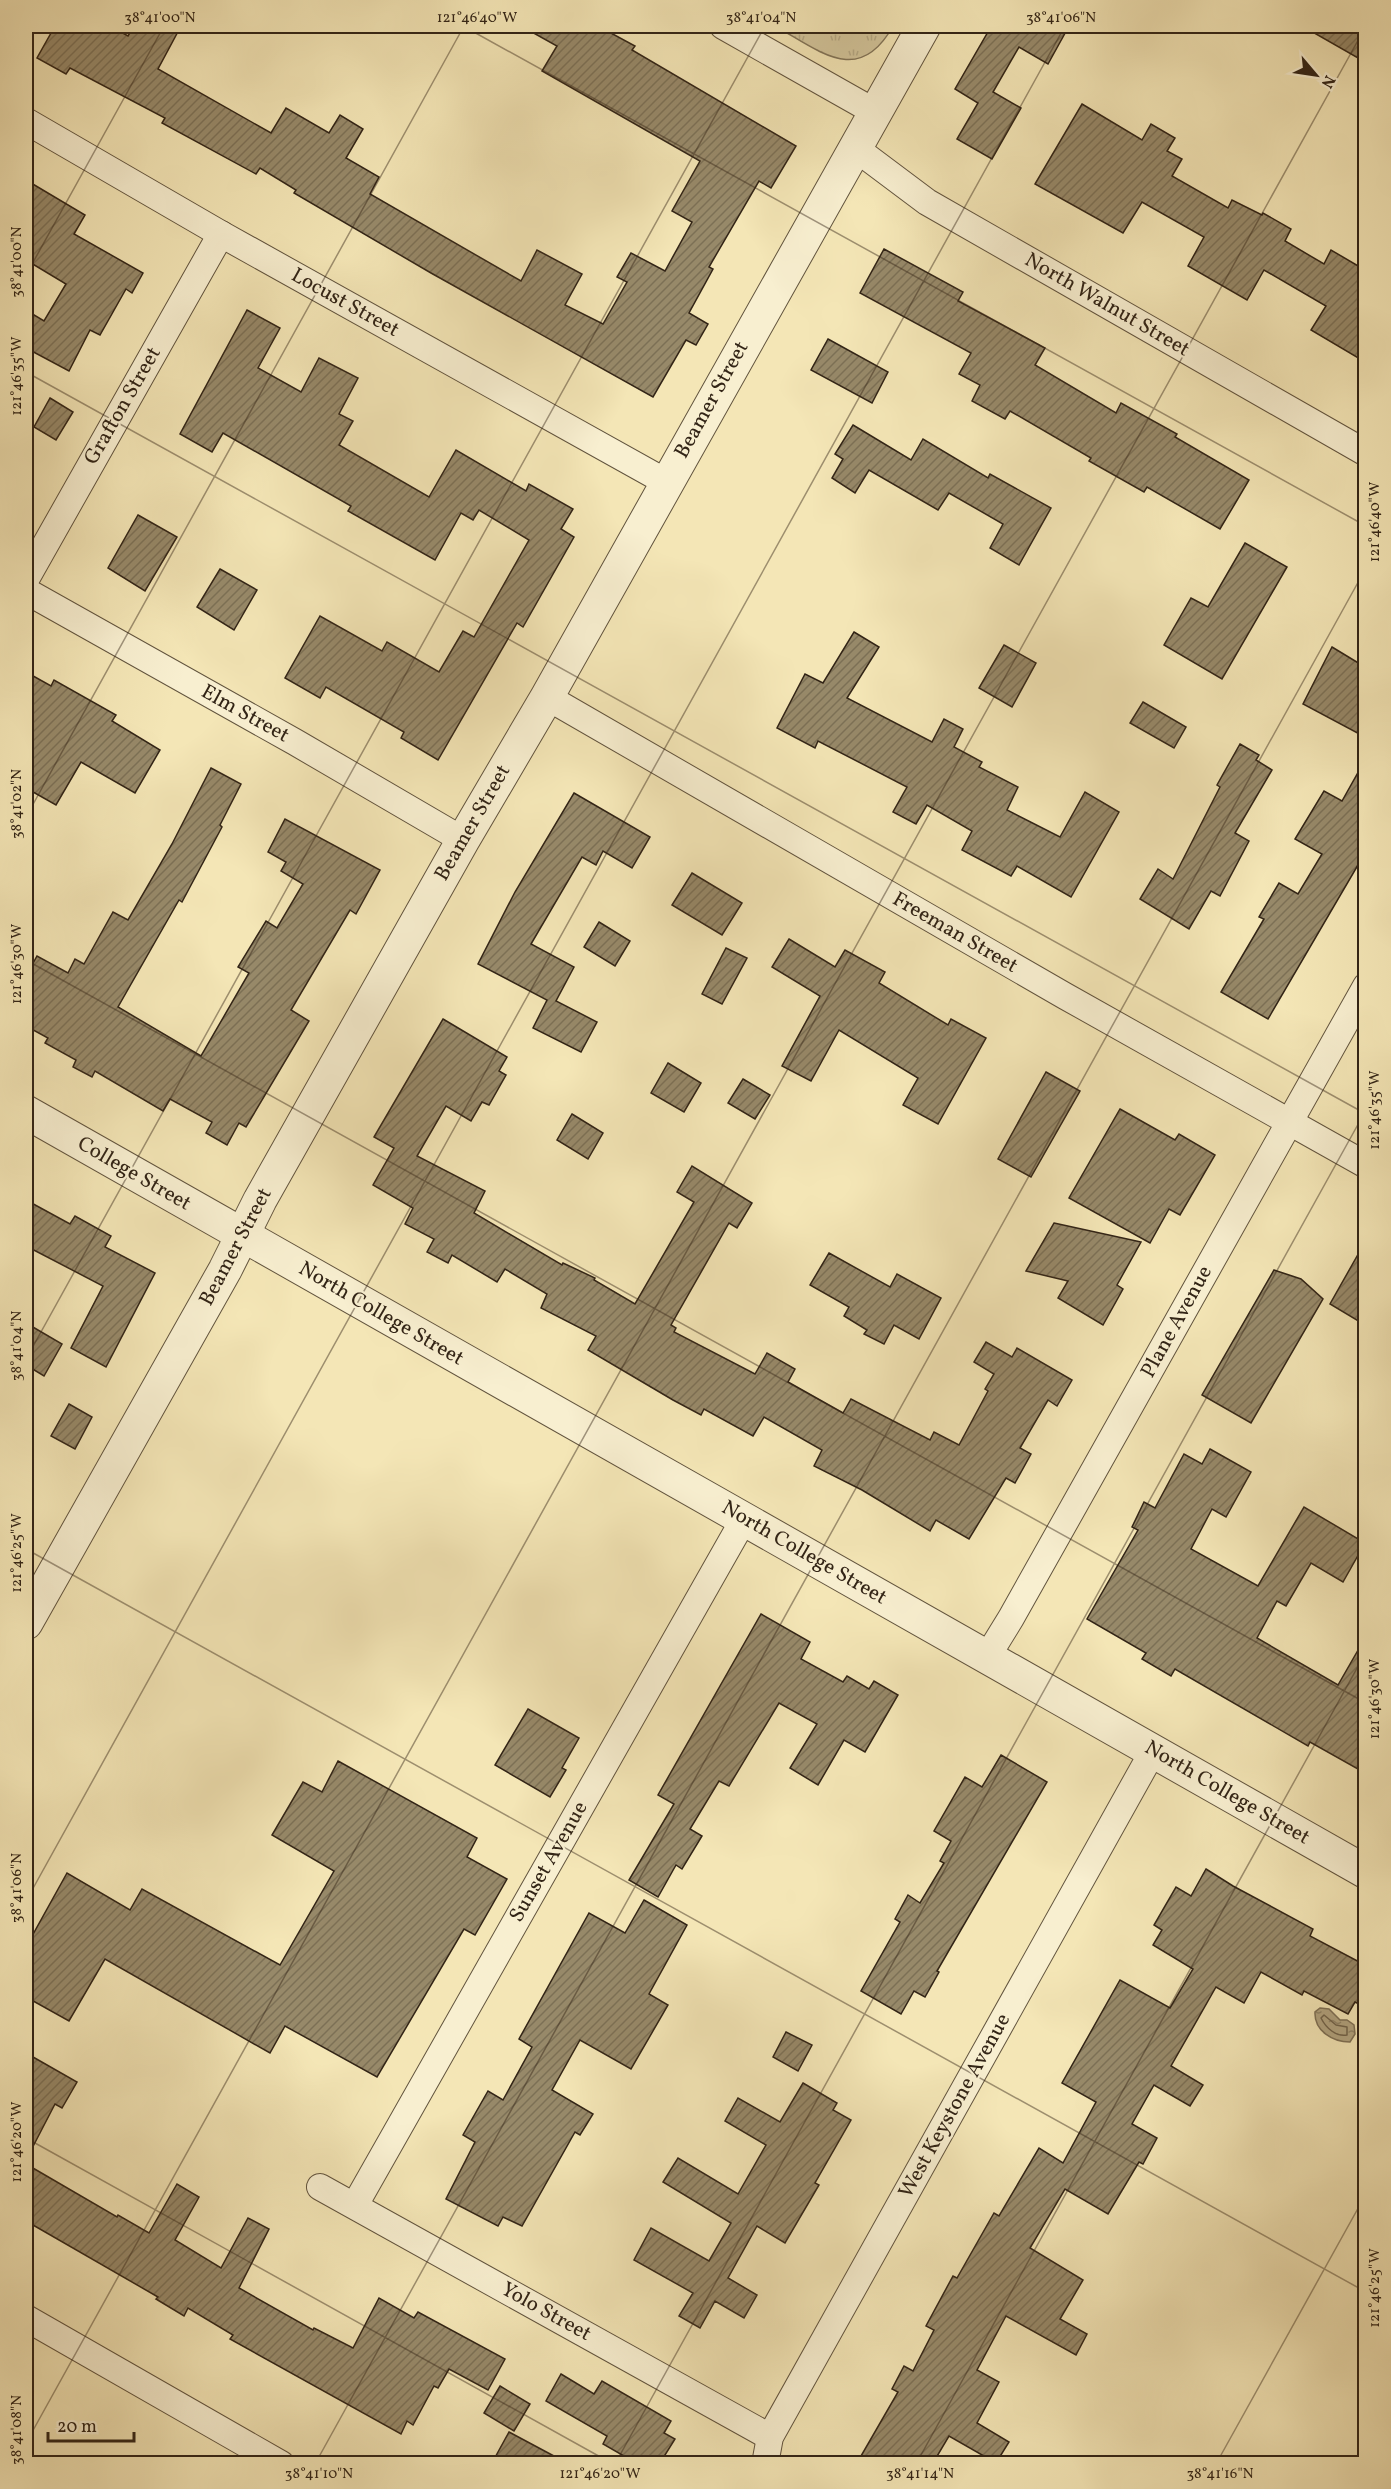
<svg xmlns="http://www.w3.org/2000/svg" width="1391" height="2489" font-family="Vollkorn,serif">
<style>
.park{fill:url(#park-tufts);stroke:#827458;stroke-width:1.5}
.water{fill:url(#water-ripples);stroke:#7f7156;stroke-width:1.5}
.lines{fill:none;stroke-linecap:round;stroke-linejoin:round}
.shore{stroke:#72644b;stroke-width:1.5}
.building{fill:url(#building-hatch);stroke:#322416;stroke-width:1.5}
.minor-casing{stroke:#62543e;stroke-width:28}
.tertiary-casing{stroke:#62543e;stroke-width:35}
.minor{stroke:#f8efd0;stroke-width:26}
.tertiary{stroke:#f8efd0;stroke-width:33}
.ticks{fill:none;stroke:#322416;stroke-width:1.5;stroke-opacity:0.45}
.labels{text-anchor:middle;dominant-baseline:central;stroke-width:4.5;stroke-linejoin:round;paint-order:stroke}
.street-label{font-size:21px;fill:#322416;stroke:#f8efd0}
.neatline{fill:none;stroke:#322416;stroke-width:2}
.ticks-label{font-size:15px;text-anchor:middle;fill:#322416}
</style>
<defs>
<pattern id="park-tufts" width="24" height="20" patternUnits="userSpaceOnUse" patternTransform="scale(1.5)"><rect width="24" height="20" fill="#d3c59b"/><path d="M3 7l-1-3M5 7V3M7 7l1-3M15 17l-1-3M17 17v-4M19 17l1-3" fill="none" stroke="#b6a985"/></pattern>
<pattern id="water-ripples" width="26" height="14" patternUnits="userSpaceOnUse" patternTransform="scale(1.5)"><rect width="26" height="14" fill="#b2a480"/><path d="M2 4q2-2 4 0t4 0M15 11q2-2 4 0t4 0" fill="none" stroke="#918568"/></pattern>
<pattern id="building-hatch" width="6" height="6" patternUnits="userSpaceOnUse" patternTransform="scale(1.5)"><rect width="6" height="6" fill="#978969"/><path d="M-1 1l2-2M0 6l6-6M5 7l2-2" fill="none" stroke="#7c7055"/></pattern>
</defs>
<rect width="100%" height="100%" fill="#f4e6b6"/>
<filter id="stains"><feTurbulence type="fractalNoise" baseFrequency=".00333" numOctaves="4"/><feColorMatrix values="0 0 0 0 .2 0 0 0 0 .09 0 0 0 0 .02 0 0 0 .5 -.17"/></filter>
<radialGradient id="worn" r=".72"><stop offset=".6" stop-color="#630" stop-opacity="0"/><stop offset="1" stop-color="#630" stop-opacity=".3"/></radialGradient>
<path class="park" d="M775 26H893C859 87 820 51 775 26Z"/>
<path class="water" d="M1320 2008 1329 2009 1340 2020H1347L1354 2025 1355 2034 1350 2042C1333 2042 1314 2031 1315 2012Z"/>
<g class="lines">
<path class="shore" d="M1324 2015 1336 2025 1347 2027V2035C1336 2037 1326 2028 1321 2018Z"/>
</g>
<g class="building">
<path d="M55 26H110L128 36 134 26H181L158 69 271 133 286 108 329 133 340 115 363 129 346 158 379 177 370 194 521 281 537 250 582 274 565 305 603 324 627 282 617 277 631 253 665 271 692 222 672 211 700 161 542 71 557 46 521 26H598L635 46 632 50 796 146 771 188 759 181 709 267 713 269 689 313 708 324 696 345 686 340 653 397 431 273 294 193 296 190 260 168 256 174 162 123 165 118 70 68 66 74 37 58Z"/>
<path d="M981 26H1069L1048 64 1019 47 993 92 1021 108 992 159 957 139 978 103 955 89 989 30Z"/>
<path d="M1302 26H1365V62Z"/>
<path d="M1082 104 1142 140 1151 124 1175 138 1167 151 1182 159 1172 176 1228 208 1232 200 1262 215 1263 213 1291 229 1285 241 1324 264 1331 250 1365 270V362L1311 330 1326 306 1264 270 1247 300 1188 266 1204 237 1142 202 1123 233 1035 184Z"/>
<path d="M26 180 85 215 74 234 143 273 132 293 126 289 100 335 90 330 69 371 26 348V310L44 321 66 284 26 260Z"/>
<path d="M884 249 963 292 958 301 1045 348 1035 365 1116 413 1121 403 1177 434 1175 437 1249 480 1220 529 1147 487 1144 492 1089 461 1091 458 1010 411 1005 419 972 401 980 385 959 374 971 353 860 293Z"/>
<path d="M247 310 280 328 258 368 301 392 319 358 358 378 339 414 353 421 339 445 429 497 456 450 526 491 529 484 573 509 561 529 574 537 523 627 517 623 438 760 401 738 404 732 326 687 320 698 285 678 320 616 382 651 387 642 439 672 463 631 474 637 529 540 479 510 473 520 461 513 435 560 348 511 351 506 223 433 212 452 180 434Z"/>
<path d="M828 339 888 372 872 403 811 370Z"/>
<path d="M50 398 73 412 56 440 34 427Z"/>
<path d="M853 425 911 460 923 439 988 478 990 474 1051 508 1019 565 990 548 1003 524 949 493 938 510 869 470 855 493 832 478 843 459 835 454Z"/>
<path d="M138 515 177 537 145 591 108 568Z"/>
<path d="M1245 543 1287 567 1222 679 1164 645 1191 598 1208 607Z"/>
<path d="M220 569 257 590 234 630 197 607Z"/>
<path d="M854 632 879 647 847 698 932 742 944 719 963 729 954 747 982 762 979 767 1018 787 1007 810 1060 837 1085 792 1119 812 1071 897 1017 866 1011 876 962 850 972 831 927 805 916 824 893 812 907 787 818 741 815 748 777 728 805 674 823 683Z"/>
<path d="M1004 645 1036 663 1012 707 979 688Z"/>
<path d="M1332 647 1365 667V737L1303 704Z"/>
<path d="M26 672 51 686 54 680 116 715 112 721 160 750 135 793 81 762 56 805 26 788Z"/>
<path d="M1143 702 1186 727 1174 748 1130 723Z"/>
<path d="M1240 744 1259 755 1256 760 1272 770 1235 833 1249 841 1220 896 1211 891 1189 929 1140 899 1158 869 1173 879 1220 787 1217 785Z"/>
<path d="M1365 760V853L1268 1019 1221 992 1264 919 1259 917 1279 883 1298 894 1322 854 1295 839 1324 791 1342 801Z"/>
<path d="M211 768 241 784 220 825 222 827 182 902 179 900 118 1007 201 1056 249 973 238 967 266 921 277 928 303 884 281 871 286 862 268 852 285 819 380 870 356 914 350 910 291 1010 309 1021 246 1127 239 1123 227 1145 206 1133 212 1122 170 1099 163 1111 95 1071 92 1077 73 1067 76 1060 45 1043 48 1038 26 1026V976L37 956 68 973 75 959 84 964 113 912 128 920 172 844Z"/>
<path d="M574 793 650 837 632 868 603 851 596 865 582 857 531 944 574 967 556 1001 597 1022 581 1052 533 1028 547 1000 478 964 515 892Z"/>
<path d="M692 873 742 903 722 935 672 905Z"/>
<path d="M599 922 630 941 615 966 584 947Z"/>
<path d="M789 939 835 967 845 950 885 972 879 983 948 1025 951 1019 986 1038 938 1124 903 1105 918 1078 839 1030 811 1081 782 1066 820 996 772 967Z"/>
<path d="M726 948 747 958 722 1004 702 994Z"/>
<path d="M443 1019 507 1057 499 1071 506 1075 489 1105 482 1102 471 1121 446 1106 417 1156 485 1191 474 1213 562 1265 563 1263 595 1278 594 1280 635 1304 694 1202 677 1192 692 1166 752 1203 737 1228 729 1223 671 1325 676 1328 674 1332 755 1374 767 1353 795 1369 788 1382 843 1413 851 1399 930 1440 934 1432 959 1445 988 1391 985 1389 994 1374 974 1362 986 1342 1012 1357 1017 1348 1072 1380 1057 1406 1048 1400 1020 1448 1031 1454 1015 1483 1006 1478 969 1539 936 1520 930 1531 862 1490 814 1466 822 1450 764 1417 753 1436 704 1409 701 1415 673 1400 588 1350 596 1336 541 1308 547 1294 505 1269 497 1282 452 1255 448 1263 427 1252 434 1239 405 1224 413 1208 373 1185 394 1148 374 1137Z"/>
<path d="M668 1063 701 1083 684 1112 651 1093Z"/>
<path d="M1046 1072 1080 1091 1031 1177 998 1159Z"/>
<path d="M743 1079 770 1095 755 1119 728 1103Z"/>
<path d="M1120 1109 1175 1140 1179 1134 1215 1155 1180 1215 1169 1209 1150 1243 1069 1198Z"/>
<path d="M572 1114 603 1133 588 1159 557 1140Z"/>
<path d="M26 1200 70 1224 75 1216 111 1236 105 1247 155 1273 106 1367 71 1348 103 1286 26 1246Z"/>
<path d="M1054 1223 1141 1242 1117 1285 1123 1289 1103 1325 1058 1298 1068 1281 1026 1271Z"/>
<path d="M1365 1242V1325L1330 1304Z"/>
<path d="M829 1253 890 1287 897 1274 941 1298 919 1339 894 1325 884 1344 864 1334 867 1330 844 1316 849 1307 810 1285Z"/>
<path d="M1274 1270 1301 1279 1323 1299 1251 1423 1202 1395Z"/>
<path d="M26 1323 62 1344 44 1376 26 1365Z"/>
<path d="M69 1404 92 1417 75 1449 51 1436Z"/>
<path d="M1210 1449 1251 1472 1226 1517 1212 1509 1191 1549 1258 1586 1304 1507 1365 1543 1343 1582 1311 1563 1286 1606 1277 1601 1257 1638 1338 1685 1365 1638V1773L1310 1742 1308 1746 1175 1669 1171 1676 1142 1659 1146 1653 1087 1619 1138 1530 1132 1527 1144 1502 1155 1508 1184 1454 1202 1464Z"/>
<path d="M761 1614 810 1642 801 1659 843 1682 847 1676 869 1689 874 1681 898 1695 865 1752 844 1740 818 1785 790 1768 817 1724 779 1703 729 1786 719 1781 690 1829 702 1836 682 1869 676 1865 658 1897 629 1880 674 1804 658 1795Z"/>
<path d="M528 1709 579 1738 562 1768 566 1770 550 1797 495 1765Z"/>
<path d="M1001 1755 1047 1782 937 1971 939 1972 925 1997 914 1991 901 2014 861 1991 900 1922 895 1919 908 1895 920 1903 944 1863 940 1861 951 1841 934 1831 965 1777 982 1787Z"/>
<path d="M338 1761 477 1838 467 1857 507 1879 475 1935 464 1929 377 2077 285 2026 270 2053 105 1959 69 2021 26 1997V1947L67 1873 130 1910 142 1889 280 1965 334 1871 272 1835 303 1782 322 1792Z"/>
<path d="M1206 1869 1233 1886 1313 1929 1310 1936 1365 1965V2007L1355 2002 1348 2014 1304 1991 1302 1995 1261 1972 1244 2003 1216 1987 1171 2066 1203 2085 1190 2106 1154 2085 1132 2124 1157 2138 1143 2164 1139 2162 1108 2214 1065 2189 1030 2248 1083 2280 1060 2319 1087 2334 1076 2355 1006 2316 977 2370 999 2382 977 2423 1009 2442 996 2463 949 2436 933 2463H874L861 2456 898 2392 892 2389 904 2366 913 2371 934 2330 926 2326 953 2276 957 2278 994 2213 999 2216 1039 2148 1063 2163 1096 2102 1062 2083 1120 1980 1170 2008 1193 1969 1153 1945 1162 1930 1154 1925 1176 1887 1191 1896Z"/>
<path d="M644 1900 687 1925 649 1994 668 2005 631 2069 580 2040 552 2090 593 2114 580 2135 575 2132 522 2226 503 2217 498 2226 446 2199 475 2142 463 2135 488 2091 503 2100 532 2047 519 2039 589 1913 625 1933Z"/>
<path d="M786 2032 812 2045 798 2071 773 2057Z"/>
<path d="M26 2053 77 2082 62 2108 55 2104 26 2160Z"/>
<path d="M803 2083 837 2103 833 2110 851 2120 815 2183 819 2185 785 2243 757 2226 728 2278 757 2295 744 2318 715 2301 700 2328 679 2316 693 2293 634 2260 651 2228 709 2261 731 2223 663 2182 678 2158 738 2194 766 2145 725 2121 738 2098 780 2122Z"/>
<path d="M26 2164 117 2217 118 2215 149 2233 177 2184 199 2197 175 2240 221 2268 248 2218 269 2229 239 2288 313 2330 314 2328 353 2348 379 2298 414 2318 418 2312 505 2359 488 2390 449 2369 438 2388 434 2386 413 2425 407 2421 401 2434 230 2339 233 2335 188 2308 184 2316 156 2299 158 2297 26 2221Z"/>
<path d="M561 2374 594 2394 602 2381 671 2421 664 2433 675 2439 660 2463H636L603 2444 607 2436 546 2401Z"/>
<path d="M500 2386 530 2404 514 2431 484 2413Z"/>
<path d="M509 2432 567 2463H492Z"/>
</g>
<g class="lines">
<defs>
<g id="minor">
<path d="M723 26 875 112"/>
<path d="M26 121 221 234 666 482"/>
<path d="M855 148 927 202 1366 453"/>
<path d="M26 579 221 234"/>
<path d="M26 591 295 742 463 840"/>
<path d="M547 697 1065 996 1366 1165"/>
<path d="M987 1657 1011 1618 1366 986"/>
<path d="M320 2187 770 2437"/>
<path d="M355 2205 744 1519"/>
<path d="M26 2318 281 2464"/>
<path d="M765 2464 770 2437 1153 1751"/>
</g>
<g id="tertiary">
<path d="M26 1112 1366 1872"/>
<path d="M26 1623 225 1270 260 1200 463 840 547 697 924 26"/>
</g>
</defs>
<use href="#minor" class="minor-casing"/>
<use href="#tertiary" class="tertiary-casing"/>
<use href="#minor" class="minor"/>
<use href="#tertiary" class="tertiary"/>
</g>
<path class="ticks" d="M463 26 1366 526M26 275 164 26M26 372 1366 1114M26 817 464 26M26 960 1366 1703M26 1359 765 26M26 1549 1366 2292M26 1901 1065 26M26 2138 613 2464M26 2443 1366 26M315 2464 1366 568M615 2464 1366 1110M916 2464 1366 1652M1216 2464 1366 2194"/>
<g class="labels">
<g class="street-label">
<text transform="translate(345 303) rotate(29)">Locust Street</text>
<text transform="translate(1107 305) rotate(30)">North Walnut Street</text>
<text transform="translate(712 400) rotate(-61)">Beamer Street</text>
<text transform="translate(123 406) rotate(-60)">Grafton Street</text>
<text transform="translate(245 714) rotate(29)">Elm Street</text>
<text transform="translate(473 823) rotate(-60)">Beamer Street</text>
<text transform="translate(955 933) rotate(30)">Freeman Street</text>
<text transform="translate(134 1174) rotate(30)">College Street</text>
<text transform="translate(236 1247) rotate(-62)">Beamer Street</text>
<text transform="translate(381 1314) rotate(30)">North College Street</text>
<text transform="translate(1177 1322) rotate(-61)">Plane Avenue</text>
<text transform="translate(804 1553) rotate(30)">North College Street</text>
<text transform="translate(1227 1793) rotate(30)">North College Street</text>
<text transform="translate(549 1862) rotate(-60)">Sunset Avenue</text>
<text transform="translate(955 2106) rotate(-61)">West Keystone Avenue</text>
<text transform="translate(546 2312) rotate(29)">Yolo Street</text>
</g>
</g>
<rect width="1391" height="2489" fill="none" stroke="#f4e6b6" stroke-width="66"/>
<g transform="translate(1316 75) rotate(119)" stroke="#f8efd0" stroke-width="4.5" paint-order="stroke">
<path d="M0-4.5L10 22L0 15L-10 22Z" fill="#322416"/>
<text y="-9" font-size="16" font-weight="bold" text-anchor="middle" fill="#322416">N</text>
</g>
<path d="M48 2432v9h86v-9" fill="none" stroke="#322416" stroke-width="3"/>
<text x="57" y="2432" font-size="18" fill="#322416" stroke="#f8efd0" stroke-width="4.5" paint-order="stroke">20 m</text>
<rect x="33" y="33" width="1325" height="2423" class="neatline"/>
<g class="ticks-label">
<text x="160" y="22">38°41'00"N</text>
<text x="477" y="22">121°46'40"W</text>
<text x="761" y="22">38°41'04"N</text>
<text x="1061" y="22">38°41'06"N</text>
<text transform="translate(16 262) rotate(-90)" y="5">38°41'00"N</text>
<text transform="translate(16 376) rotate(-90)" y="5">121°46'35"W</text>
<text transform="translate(1374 522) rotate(-90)" y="5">121°46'40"W</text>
<text transform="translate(16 804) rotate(-90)" y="5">38°41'02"N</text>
<text transform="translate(16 964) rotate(-90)" y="5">121°46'30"W</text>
<text transform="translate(1374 1110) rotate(-90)" y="5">121°46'35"W</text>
<text transform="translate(16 1346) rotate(-90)" y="5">38°41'04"N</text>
<text transform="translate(16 1553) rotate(-90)" y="5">121°46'25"W</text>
<text transform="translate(1374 1699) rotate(-90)" y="5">121°46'30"W</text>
<text transform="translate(16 1888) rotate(-90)" y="5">38°41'06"N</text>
<text transform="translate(16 2142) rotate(-90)" y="5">121°46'20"W</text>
<text transform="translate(1374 2288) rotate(-90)" y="5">121°46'25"W</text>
<text transform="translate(16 2430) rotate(-90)" y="5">38°41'08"N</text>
<text x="319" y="2478">38°41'10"N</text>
<text x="600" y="2478">121°46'20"W</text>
<text x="920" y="2478">38°41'14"N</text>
<text x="1220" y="2478">38°41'16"N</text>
</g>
<rect width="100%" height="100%" filter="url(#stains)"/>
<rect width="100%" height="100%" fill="url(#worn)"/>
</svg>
